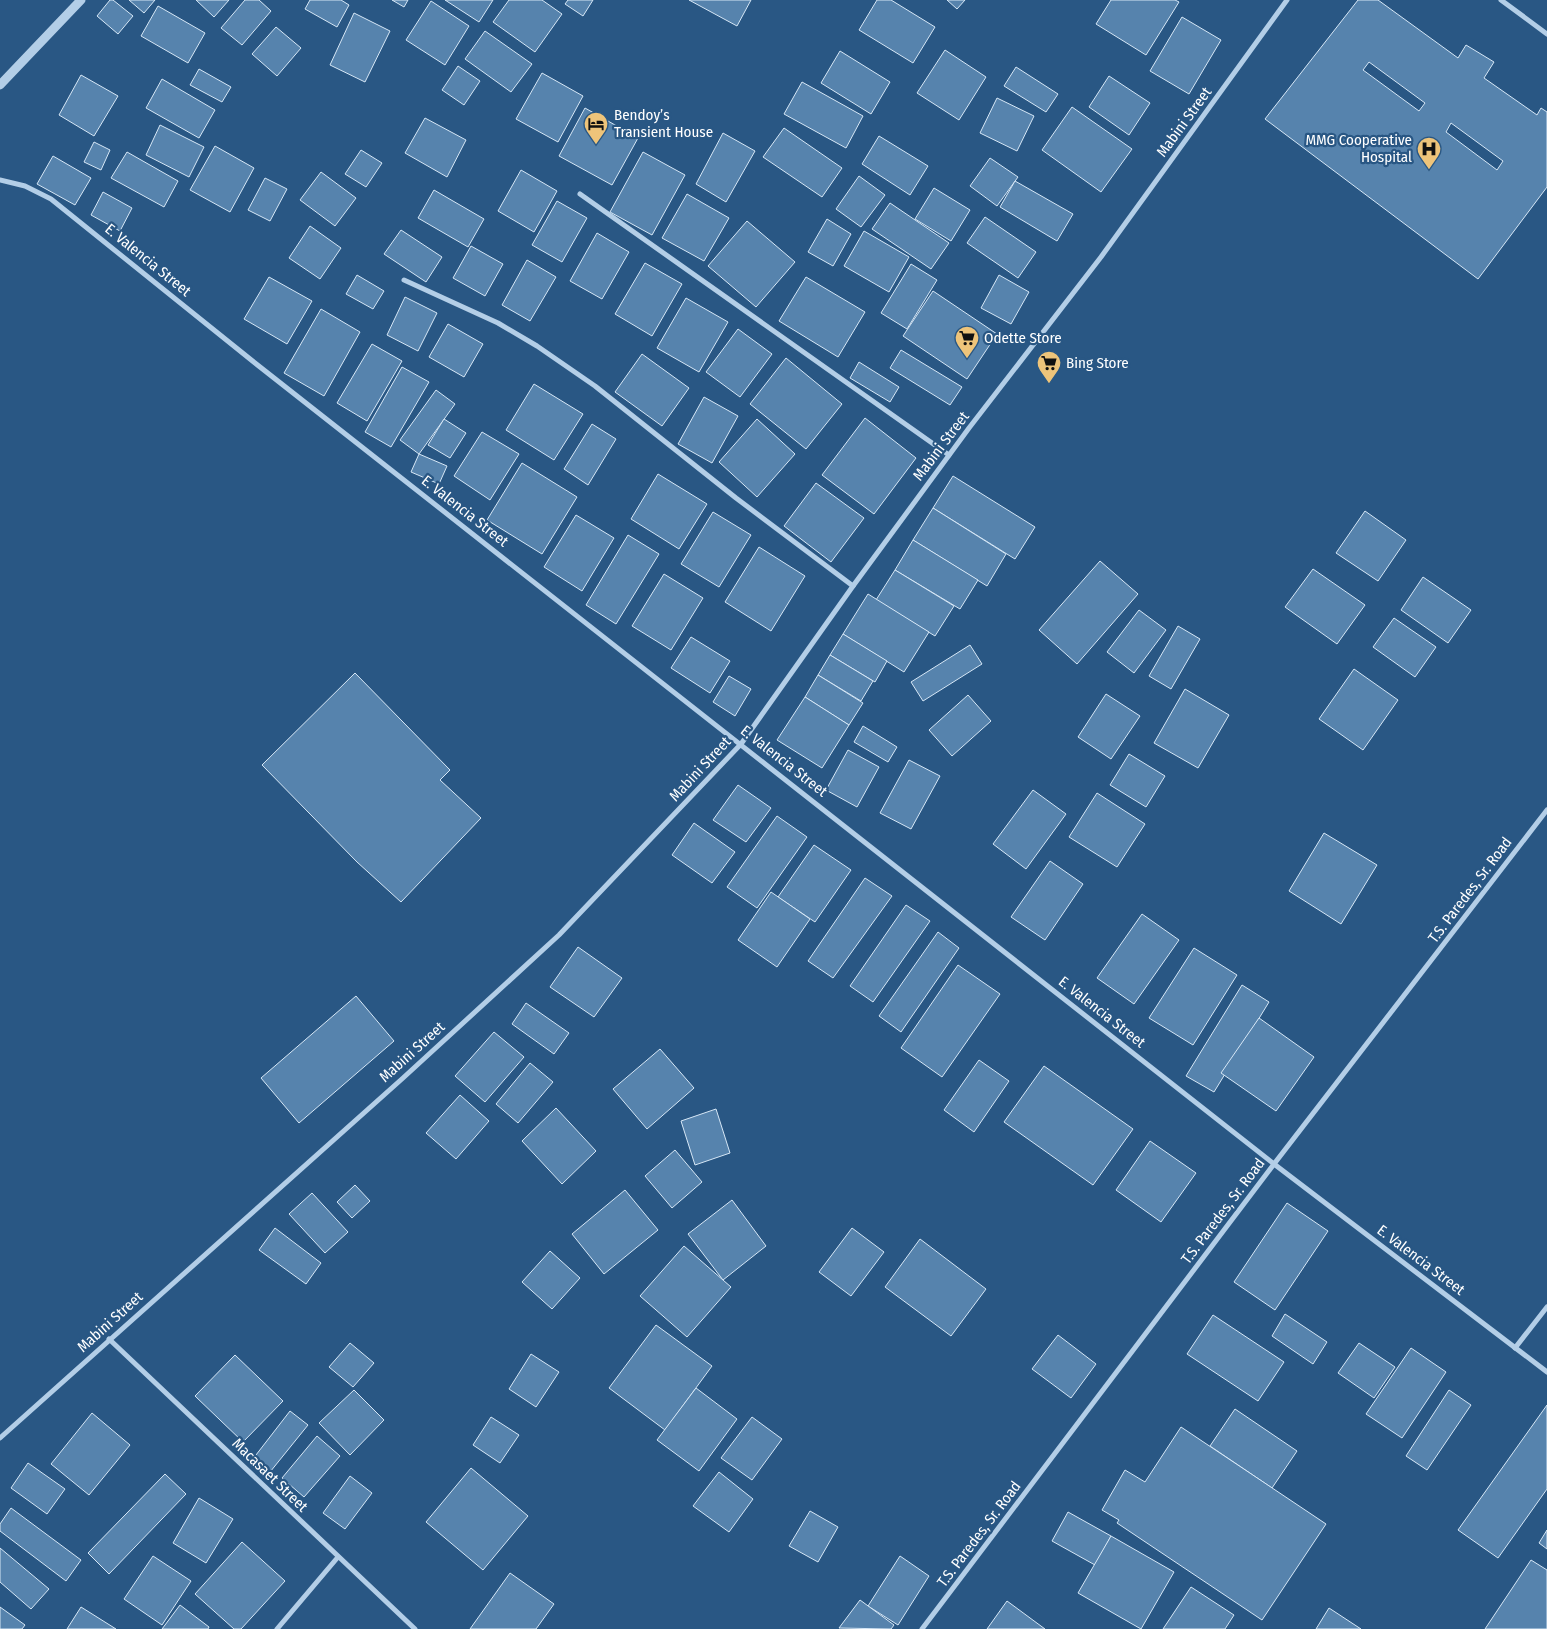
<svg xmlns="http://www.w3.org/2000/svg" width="1547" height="1629" font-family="'Fira Sans Condensed',sans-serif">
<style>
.building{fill:#5683ad;stroke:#d6e7f6;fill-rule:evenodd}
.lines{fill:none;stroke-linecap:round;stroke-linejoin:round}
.minor{stroke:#b3cee7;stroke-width:5}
.tertiary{stroke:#b3cee7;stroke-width:9}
.labels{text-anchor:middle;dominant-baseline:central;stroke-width:4.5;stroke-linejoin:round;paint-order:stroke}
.poi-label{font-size:15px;fill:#fff;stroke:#295784;text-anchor:start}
.street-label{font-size:15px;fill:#fff;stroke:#295784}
</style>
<rect width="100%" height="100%" fill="#295784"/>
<g class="building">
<path d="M110 0H113L133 16 118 34 97 16Z"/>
<path d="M129 0H155L144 13Z"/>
<path d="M196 0H229L214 17Z"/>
<path d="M245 0H259L271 11 242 45 221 28Z"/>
<path d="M310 0H341L349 5 337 27 305 9Z"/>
<path d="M392 0H408L404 7Z"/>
<path d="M445 0H493L479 22Z"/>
<path d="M509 0H542L562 14 535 52 493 22Z"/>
<path d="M568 0H593L583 16 565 4Z"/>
<path d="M689 0H751L737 26Z"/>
<path d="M877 0H891L935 27 913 63 859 30Z"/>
<path d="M947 0H965L957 9Z"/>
<path d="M1111 0H1175L1179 2 1146 55 1096 24Z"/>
<path d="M1358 0H1378L1458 58 1466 45 1494 62 1484 78 1537 115 1541 108 1547 112V187L1478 279 1265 119ZM1369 62 1425 103 1419 111 1363 70ZM1451 123 1503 161 1497 170 1446 132Z"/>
<path d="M431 1 469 26 445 65 406 40Z"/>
<path d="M158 6 205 33 188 63 141 36Z"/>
<path d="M354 13 390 31 365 82 330 65Z"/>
<path d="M1182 17 1221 40 1189 94 1150 71Z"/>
<path d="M276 27 301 48 277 76 252 54Z"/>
<path d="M485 31 532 64 511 92 465 59Z"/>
<path d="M945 50 986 77 959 120 917 93Z"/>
<path d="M840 51 890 82 871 114 821 83Z"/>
<path d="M458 66 480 81 464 105 442 90Z"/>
<path d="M1016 67 1058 94 1046 112 1004 86Z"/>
<path d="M199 69 231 87 222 102 190 85Z"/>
<path d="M542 73 583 96 558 142 516 119Z"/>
<path d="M81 75 118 96 94 136 59 115Z"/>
<path d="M1109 76 1150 103 1129 135 1089 107Z"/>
<path d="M162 79 215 110 199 138 146 108Z"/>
<path d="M802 82 863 116 846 148 784 114Z"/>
<path d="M997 98 1034 116 1017 151 980 133Z"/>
<path d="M1072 107 1132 149 1101 192 1042 150Z"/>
<path d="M585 108 638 138 612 185 559 156Z"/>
<path d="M425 118 466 140 447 177 405 153Z"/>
<path d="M160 125 204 147 189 177 146 155Z"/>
<path d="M784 128 842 168 822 197 763 157Z"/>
<path d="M723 133 755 151 726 202 696 184Z"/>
<path d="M879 136 928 166 910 195 862 164Z"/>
<path d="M94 142 110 150 101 170 84 162Z"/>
<path d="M215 146 254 168 230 212 190 190Z"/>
<path d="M361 150 382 163 366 187 345 174Z"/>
<path d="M127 152 178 181 164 207 111 178Z"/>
<path d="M643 152 685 175 652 235 610 212Z"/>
<path d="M53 156 91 178 75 205 37 184Z"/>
<path d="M990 158 1018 177 997 206 970 186Z"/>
<path d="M521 170 557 191 534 232 498 211Z"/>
<path d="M321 172 356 198 335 226 300 200Z"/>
<path d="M859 176 885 195 861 227 836 209Z"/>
<path d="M265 178 287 189 270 221 248 210Z"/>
<path d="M1015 181 1073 214 1057 241 1000 207Z"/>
<path d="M934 188 970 210 951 241 915 219Z"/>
<path d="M434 190 484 219 468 247 418 218Z"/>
<path d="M103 192 132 208 120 231 91 215Z"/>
<path d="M687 194 729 218 704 261 662 238Z"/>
<path d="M557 201 587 218 562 262 532 245Z"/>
<path d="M890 203 949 243 931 269 872 229Z"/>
<path d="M985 217 1036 252 1018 278 967 243Z"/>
<path d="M827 219 851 234 833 266 808 252Z"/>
<path d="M747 221 795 262 756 307 708 266Z"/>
<path d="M310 226 341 248 320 279 289 258Z"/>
<path d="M401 230 442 257 426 282 384 254Z"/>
<path d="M864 231 909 257 889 292 844 266Z"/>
<path d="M597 233 629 252 602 299 570 281Z"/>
<path d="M471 246 503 264 485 296 453 278Z"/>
<path d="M527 260 556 277 530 321 502 305Z"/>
<path d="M645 263 682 284 652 336 615 314Z"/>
<path d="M911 264 937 280 907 329 881 313Z"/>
<path d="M357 275 384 291 373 309 346 294Z"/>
<path d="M999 275 1029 292 1011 324 981 308Z"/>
<path d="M269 277 312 301 287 344 244 319Z"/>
<path d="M806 277 865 312 838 357 779 321Z"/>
<path d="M933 291 997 334 967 379 903 336Z"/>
<path d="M405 297 437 313 418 351 387 335Z"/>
<path d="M686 298 728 322 699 372 657 348Z"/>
<path d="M321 309 360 332 324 396 284 373Z"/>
<path d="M448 324 483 344 464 377 429 357Z"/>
<path d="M738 329 772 354 740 397 706 372Z"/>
<path d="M372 344 402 361 367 421 337 403Z"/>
<path d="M901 350 962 387 950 405 890 368Z"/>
<path d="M642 354 689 388 662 426 615 392Z"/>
<path d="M786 358 842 404 806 449 750 404Z"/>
<path d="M859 362 899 387 890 402 850 378Z"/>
<path d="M402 367 429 382 391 447 365 432Z"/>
<path d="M534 384 583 414 554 460 506 430Z"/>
<path d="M436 390 455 404 419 454 400 440Z"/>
<path d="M704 397 738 416 712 463 678 444Z"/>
<path d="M865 418 916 458 874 514 822 475Z"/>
<path d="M444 419 466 433 450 458 428 445Z"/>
<path d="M757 419 795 454 757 497 719 462Z"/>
<path d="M592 424 616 439 588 485 564 469Z"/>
<path d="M482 432 519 454 490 500 454 476Z"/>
<path d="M419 454 447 466 439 484 411 472Z"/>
<path d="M522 463 577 497 542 554 487 520Z"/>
<path d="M658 474 707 504 679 549 631 519Z"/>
<path d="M953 476 1035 527 1015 559 933 508Z"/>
<path d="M816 483 864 518 831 562 784 526Z"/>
<path d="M933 508 1006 554 987 586 913 540Z"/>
<path d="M1365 511 1406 540 1378 581 1336 553Z"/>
<path d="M713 512 751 535 719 587 681 564Z"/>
<path d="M576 515 614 538 582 591 544 567Z"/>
<path d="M628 535 659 554 616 624 586 605Z"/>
<path d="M913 540 978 580 960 609 895 570Z"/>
<path d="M759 547 805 576 771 631 725 602Z"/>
<path d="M1100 561 1138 594 1077 664 1039 630Z"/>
<path d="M1313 569 1365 605 1337 644 1285 607Z"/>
<path d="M895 570 954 606 935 636 876 600Z"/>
<path d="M664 574 703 598 671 650 632 626Z"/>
<path d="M1423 577 1471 610 1448 643 1401 610Z"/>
<path d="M868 594 929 632 904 672 843 634Z"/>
<path d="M1139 610 1166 630 1134 673 1107 652Z"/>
<path d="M1394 618 1436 647 1415 677 1373 647Z"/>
<path d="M1178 626 1200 639 1171 689 1149 676Z"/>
<path d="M843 634 887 661 875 682 830 655Z"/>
<path d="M691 637 730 661 710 693 671 668Z"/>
<path d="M970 645 982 664 923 701 911 682Z"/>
<path d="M830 655 873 681 861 701 818 675Z"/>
<path d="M1354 669 1398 700 1363 750 1319 719Z"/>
<path d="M355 673 450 770 440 780 481 818 401 902 357 862 262 765Z"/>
<path d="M818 675 863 703 849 725 805 697Z"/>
<path d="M729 676 751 689 735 716 713 702Z"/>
<path d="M1185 689 1229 715 1198 768 1154 743Z"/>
<path d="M1106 694 1140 716 1111 759 1078 737Z"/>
<path d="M968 695 991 721 952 756 929 730Z"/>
<path d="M805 697 849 725 822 768 777 740Z"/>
<path d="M863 726 897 747 888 762 854 742Z"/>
<path d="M848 750 879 767 857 807 826 790Z"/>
<path d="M1129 754 1165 776 1146 807 1110 785Z"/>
<path d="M909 760 940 776 911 829 880 813Z"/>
<path d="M738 785 771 808 746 842 713 820Z"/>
<path d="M1033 790 1066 814 1026 869 993 844Z"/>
<path d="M1097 793 1145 824 1117 867 1069 837Z"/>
<path d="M777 816 807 837 757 908 727 887Z"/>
<path d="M694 823 735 852 712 883 672 855Z"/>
<path d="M1324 833 1377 865 1341 924 1289 891Z"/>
<path d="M814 845 851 870 815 922 778 897Z"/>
<path d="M1050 861 1083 884 1045 940 1011 917Z"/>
<path d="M865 878 892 896 833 978 808 961Z"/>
<path d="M771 892 810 919 777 967 738 940Z"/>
<path d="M906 905 930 921 873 1002 850 986Z"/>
<path d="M1142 914 1179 940 1134 1004 1097 978Z"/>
<path d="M938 932 959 948 901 1032 879 1016Z"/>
<path d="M578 947 622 978 594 1017 550 987Z"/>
<path d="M1194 948 1237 975 1193 1045 1149 1018Z"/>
<path d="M958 965 1000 994 942 1077 901 1048Z"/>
<path d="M1242 985 1269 1002 1214 1092 1186 1076Z"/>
<path d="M356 996 394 1041 299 1123 261 1078Z"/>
<path d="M526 1003 569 1033 554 1054 512 1024Z"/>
<path d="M1259 1018 1314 1057 1276 1111 1221 1073Z"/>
<path d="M494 1032 524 1057 485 1102 455 1076Z"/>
<path d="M660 1049 694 1088 647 1129 613 1089Z"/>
<path d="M979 1060 1009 1081 974 1132 944 1110Z"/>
<path d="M530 1063 553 1082 518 1123 496 1104Z"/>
<path d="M1044 1066 1133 1129 1093 1185 1004 1122Z"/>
<path d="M460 1095 489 1121 456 1159 426 1133Z"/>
<path d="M556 1108 596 1151 562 1184 522 1141Z"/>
<path d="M716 1109 730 1153 695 1165 681 1121Z"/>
<path d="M1150 1141 1196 1173 1161 1222 1116 1190Z"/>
<path d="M675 1150 702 1182 672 1208 645 1176Z"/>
<path d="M355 1185 370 1201 352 1218 337 1202Z"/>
<path d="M625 1190 658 1230 604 1274 572 1234Z"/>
<path d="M312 1193 348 1232 325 1253 289 1214Z"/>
<path d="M732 1200 766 1246 723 1280 688 1234Z"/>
<path d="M1287 1203 1328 1231 1275 1310 1234 1282Z"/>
<path d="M275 1228 321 1263 306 1284 259 1250Z"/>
<path d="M852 1228 884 1252 851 1296 819 1272Z"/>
<path d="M920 1239 986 1289 951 1336 885 1287Z"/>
<path d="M684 1246 731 1287 687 1337 640 1296Z"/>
<path d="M550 1251 580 1278 552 1309 522 1282Z"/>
<path d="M1285 1314 1327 1342 1313 1364 1272 1336Z"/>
<path d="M1213 1315 1284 1362 1258 1401 1187 1354Z"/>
<path d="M656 1325 712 1366 665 1430 609 1388Z"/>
<path d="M1058 1335 1096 1364 1071 1398 1032 1369Z"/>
<path d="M350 1343 374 1363 353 1387 329 1367Z"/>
<path d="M1359 1343 1395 1367 1374 1398 1338 1373Z"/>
<path d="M1411 1348 1446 1372 1402 1438 1366 1414Z"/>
<path d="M531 1354 559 1372 536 1407 509 1389Z"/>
<path d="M235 1355 283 1401 243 1442 195 1396Z"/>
<path d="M696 1388 737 1419 699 1471 657 1440Z"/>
<path d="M354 1390 384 1420 350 1455 319 1423Z"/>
<path d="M1449 1390 1471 1405 1427 1470 1406 1456Z"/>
<path d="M1547 1405V1489L1498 1558 1458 1530Z"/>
<path d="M1235 1409 1297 1451 1272 1488 1210 1446Z"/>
<path d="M290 1411 308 1425 266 1477 249 1464Z"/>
<path d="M92 1413 130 1445 89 1495 51 1464Z"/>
<path d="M491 1417 519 1435 500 1463 473 1445Z"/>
<path d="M752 1417 782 1439 752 1480 721 1458Z"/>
<path d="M1181 1427 1326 1524 1262 1620 1117 1523 1119 1520 1102 1510 1125 1470 1145 1482Z"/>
<path d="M317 1436 340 1456 304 1497 282 1478Z"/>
<path d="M28 1463 65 1489 47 1514 11 1488Z"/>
<path d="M471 1468 528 1516 483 1570 426 1522Z"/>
<path d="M719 1472 753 1499 729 1532 693 1506Z"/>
<path d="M165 1474 186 1494 109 1574 88 1553Z"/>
<path d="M350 1476 372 1493 345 1529 323 1513Z"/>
<path d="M199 1498 233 1519 206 1563 173 1543Z"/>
<path d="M11 1508 81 1560 66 1581 0 1531V1524Z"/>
<path d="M810 1511 838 1527 818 1562 789 1546Z"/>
<path d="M1068 1512 1111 1536 1095 1565 1052 1541Z"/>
<path d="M1547 1530V1549L1539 1543Z"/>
<path d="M1111 1536 1174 1572 1141 1629 1078 1593Z"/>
<path d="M242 1542 285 1581 241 1629H234L195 1594Z"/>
<path d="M0 1548 49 1589 31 1609 0 1582Z"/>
<path d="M153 1556 191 1581 162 1625 124 1599Z"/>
<path d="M900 1556 929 1576 898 1625 868 1606Z"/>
<path d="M1531 1560 1547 1570V1629H1485Z"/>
<path d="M510 1573 554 1604 536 1629H470Z"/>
<path d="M1191 1587 1234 1615 1225 1629H1163Z"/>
<path d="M860 1600 894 1625 891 1629 839 1628Z"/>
<path d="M1007 1601 1045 1629H987Z"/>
<path d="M180 1605 209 1627 208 1629H162Z"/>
<path d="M0 1607 25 1625 22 1629H0Z"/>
<path d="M81 1607 116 1629H67Z"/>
<path d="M1329 1608 1361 1629H1316Z"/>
</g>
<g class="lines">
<g class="minor">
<path d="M1501 0 1547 34"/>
<path d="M0 180 25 186 51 199 255 363 1274 1164 1547 1372"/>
<path d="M580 194 949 455"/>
<path d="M404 280 498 323 537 346 595 386 736 498 853 586"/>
<path d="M109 1339 415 1629"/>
<path d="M1515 1348 1547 1307"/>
<path d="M0 1438 403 1078 559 935 741 744 853 586 969 428 1101 257 1287 0"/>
<path d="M277 1629 338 1557"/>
<path d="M922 1629 1274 1164 1547 810"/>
</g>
<path class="tertiary" d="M0 85 81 0"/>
</g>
<defs>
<symbol id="hotel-pin" viewBox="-11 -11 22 30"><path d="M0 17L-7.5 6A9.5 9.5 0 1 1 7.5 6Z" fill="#eec47a" stroke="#295784"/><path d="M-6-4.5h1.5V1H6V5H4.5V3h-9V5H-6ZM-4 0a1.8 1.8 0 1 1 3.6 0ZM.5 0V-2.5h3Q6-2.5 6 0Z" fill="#111"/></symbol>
<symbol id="hospital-pin" viewBox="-11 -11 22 30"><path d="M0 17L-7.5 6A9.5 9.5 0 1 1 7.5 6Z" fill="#eec47a" stroke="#295784"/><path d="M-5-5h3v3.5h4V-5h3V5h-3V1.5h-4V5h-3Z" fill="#111"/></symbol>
<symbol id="supermarket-pin" viewBox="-11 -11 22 30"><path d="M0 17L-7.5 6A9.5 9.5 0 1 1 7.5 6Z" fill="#eec47a" stroke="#295784"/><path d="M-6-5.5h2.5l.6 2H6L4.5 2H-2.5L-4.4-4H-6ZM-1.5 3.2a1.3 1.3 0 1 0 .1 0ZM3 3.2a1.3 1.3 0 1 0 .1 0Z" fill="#111"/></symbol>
</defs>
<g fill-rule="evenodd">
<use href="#hotel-pin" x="582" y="110" width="28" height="38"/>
<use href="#hospital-pin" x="1415" y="135" width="28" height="38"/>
<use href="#supermarket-pin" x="953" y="324" width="28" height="38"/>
<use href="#supermarket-pin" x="1035" y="349" width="28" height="38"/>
</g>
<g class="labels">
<g class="poi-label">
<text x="614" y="115">Bendoy’s<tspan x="614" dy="17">Transient House</tspan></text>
<text x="1412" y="140" text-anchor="end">MMG Cooperative<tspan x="1412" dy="17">Hospital</tspan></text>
<text x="984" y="338">Odette Store</text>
<text x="1066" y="363">Bing Store</text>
</g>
<g class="street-label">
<text transform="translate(1184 122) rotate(-54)">Mabini Street</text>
<text transform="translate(148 260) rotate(39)">E. Valencia Street</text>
<text transform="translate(941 446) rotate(-53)">Mabini Street</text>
<text transform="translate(465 511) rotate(38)">E. Valencia Street</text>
<text transform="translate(784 761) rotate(38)">E. Valencia Street</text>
<text transform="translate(700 769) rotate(-47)">Mabini Street</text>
<text transform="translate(1470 890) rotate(-53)">T.S. Paredes, Sr. Road</text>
<text transform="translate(1102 1012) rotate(38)">E. Valencia Street</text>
<text transform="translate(412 1052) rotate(-42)">Mabini Street</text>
<text transform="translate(1223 1211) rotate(-53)">T.S. Paredes, Sr. Road</text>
<text transform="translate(1421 1260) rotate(37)">E. Valencia Street</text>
<text transform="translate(110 1322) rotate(-42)">Mabini Street</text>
<text transform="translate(270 1475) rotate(44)">Macasaet Street</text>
<text transform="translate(979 1534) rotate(-53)">T.S. Paredes, Sr. Road</text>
</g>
</g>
</svg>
